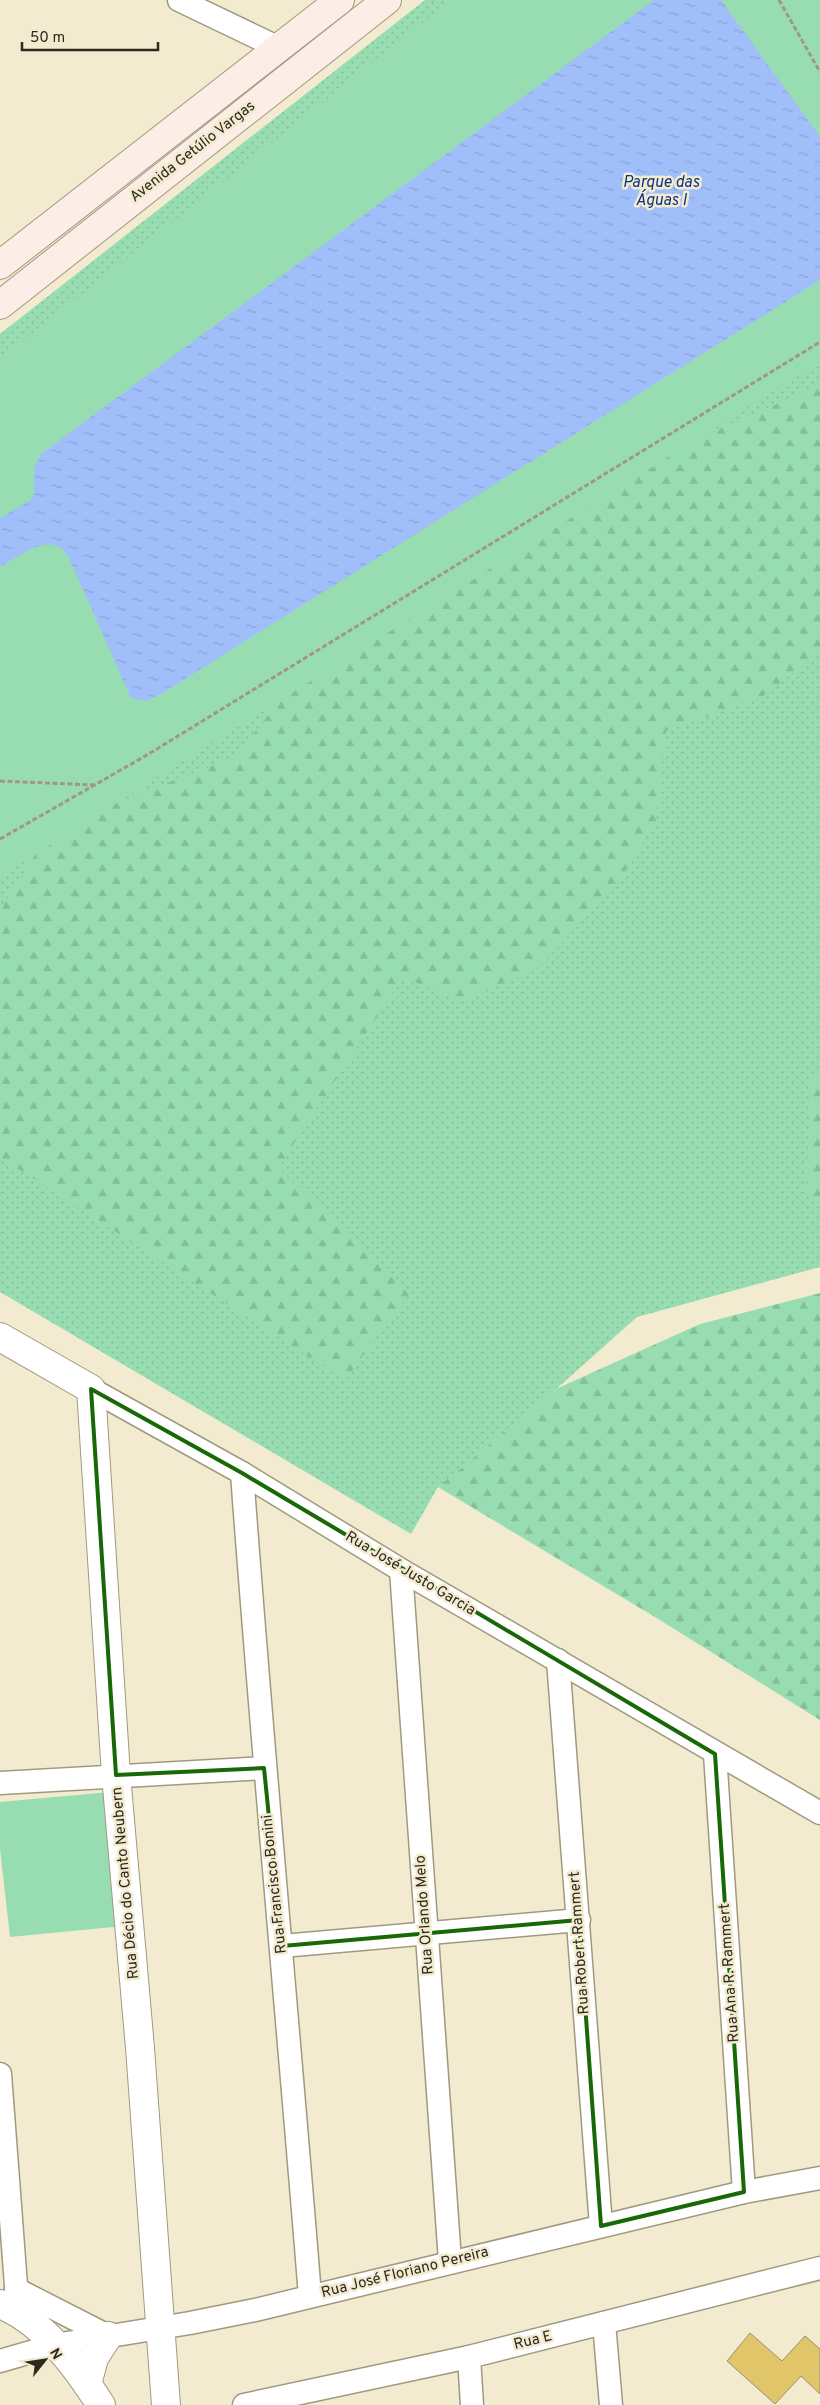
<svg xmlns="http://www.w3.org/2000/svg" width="820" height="2405" font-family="Overpass,sans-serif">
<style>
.grass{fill:url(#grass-dots)}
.forest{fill:url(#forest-firs)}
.park{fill:#98ddb2}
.water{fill:url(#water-ripples)}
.building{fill:#e1c569;stroke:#999177}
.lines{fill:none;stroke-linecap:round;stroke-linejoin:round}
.minor-casing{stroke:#a1997f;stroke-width:25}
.tertiary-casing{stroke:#a1997f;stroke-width:30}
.secondary-casing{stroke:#a1997f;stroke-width:30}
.path{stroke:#9e9884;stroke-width:3;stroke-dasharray:5 2.5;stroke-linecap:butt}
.minor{stroke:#fff;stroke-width:22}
.tertiary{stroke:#fff;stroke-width:28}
.secondary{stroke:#fcede6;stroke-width:28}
.marked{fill:none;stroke:#196808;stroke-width:4;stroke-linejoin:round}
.labels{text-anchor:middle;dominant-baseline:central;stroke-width:5;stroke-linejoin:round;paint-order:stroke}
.street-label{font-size:15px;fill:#2c291f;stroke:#f3ebcf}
.water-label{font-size:16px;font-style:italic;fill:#0d3184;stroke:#f3ebcf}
</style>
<defs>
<pattern id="grass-dots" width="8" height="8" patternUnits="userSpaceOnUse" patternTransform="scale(1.25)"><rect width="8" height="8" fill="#98ddb2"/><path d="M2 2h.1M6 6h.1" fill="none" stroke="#83be99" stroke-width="1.8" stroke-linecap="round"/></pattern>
<pattern id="forest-firs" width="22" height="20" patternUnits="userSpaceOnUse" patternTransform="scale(1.25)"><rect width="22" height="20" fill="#98ddb2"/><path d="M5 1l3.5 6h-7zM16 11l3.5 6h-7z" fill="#83be99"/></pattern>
<pattern id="water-ripples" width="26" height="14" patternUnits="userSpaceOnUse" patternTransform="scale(1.25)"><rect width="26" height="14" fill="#9fbefa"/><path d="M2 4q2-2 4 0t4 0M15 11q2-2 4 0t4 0" fill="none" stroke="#89a3d6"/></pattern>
</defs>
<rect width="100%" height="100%" fill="#f3ebcf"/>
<path class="grass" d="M425 0H820V1267L637 1317 545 1399 438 1487 411 1534 0 1292V334Z"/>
<g class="forest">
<path d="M820 385V652L763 696 666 731 656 821 617 885 537 969 462 1002 403 977 278 1168 409 1294 345 1380 0 1157V910L62 812 113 804 237 756 312 657 568 495Z"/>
<path d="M820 1073V1203L818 1205 806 1193 811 1080Z"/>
<path d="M820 1293V1720L650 1614 438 1487 558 1388 700 1324Z"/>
</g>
<g class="park">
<path d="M451 0H820V362L0 876V359Z"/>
<path d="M110 1792 124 1926 10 1937 0 1849V1802Z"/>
</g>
<path class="water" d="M654 0H721L820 137V280L161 694 145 701 131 698 68 556C51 529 21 556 0 567V518L31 500 34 494V469L41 454Z"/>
<path class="building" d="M750 2333 782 2361 805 2336 820 2349V2394L801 2376 775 2404 727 2361Z"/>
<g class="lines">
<defs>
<g id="minor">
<path d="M179 0 279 48"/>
<path d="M91 1389 242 1473 401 1570 820 1813"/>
<path d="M242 1473C262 1747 288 2021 310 2296"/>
<path d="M401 1570 450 2261"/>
<path d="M558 1660 601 2226"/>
<path d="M715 1754 744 2192"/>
<path d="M0 1783 264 1768"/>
<path d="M282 1946 579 1920"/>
<path d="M0 2074 18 2312"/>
<path d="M16 2289 108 2336"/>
<path d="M604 2323 611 2405"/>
<path d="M469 2357 472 2405"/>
<path d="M0 2361 55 2345 190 2323 255 2310 744 2192 820 2178"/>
<path d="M244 2405 469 2357 820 2268"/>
</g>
<g id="tertiary">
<path d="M0 1337 91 1389 116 1775 140 2048 166 2405"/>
<path d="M0 2304C44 2322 76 2366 101 2405"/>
<path d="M87 2384 94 2358 108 2336"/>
</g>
<g id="secondary">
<path d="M0 265 340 0"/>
<path d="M0 305 387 0"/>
</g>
</defs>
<use href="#minor" class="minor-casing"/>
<use href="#tertiary" class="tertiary-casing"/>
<use href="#secondary" class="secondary-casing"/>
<g class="path">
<path d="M779 0 820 72"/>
<path d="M0 781 94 785"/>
<path d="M0 839 147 755 820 342"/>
</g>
<use href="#minor" class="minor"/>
<use href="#tertiary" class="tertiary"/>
<use href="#secondary" class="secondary"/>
</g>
<path class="marked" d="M91 1389 242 1473 715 1754 744 2192 601 2226 579 1920 282 1946 264 1768 116 1775Z"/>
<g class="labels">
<g class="street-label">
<text transform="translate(193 152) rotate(-38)">Avenida Getúlio Vargas</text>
<text transform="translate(410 1574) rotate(31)">Rua José Justo Garcia</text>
<text transform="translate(126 1883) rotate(-95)">Rua Décio do Canto Neubern</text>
<text transform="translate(275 1884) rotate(-96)">Rua Francisco Bonini</text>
<text transform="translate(425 1915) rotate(-94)">Rua Orlando Melo</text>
<text transform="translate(580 1943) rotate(-94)">Rua Robert Rammert</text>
<text transform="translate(730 1973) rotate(-94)">Rua Ana R. Rammert</text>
<text transform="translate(405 2273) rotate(-14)">Rua José Floriano Pereira</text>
<text transform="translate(533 2341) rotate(-14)">Rua E</text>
</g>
<g class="water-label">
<text x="661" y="183">Parque das<tspan x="661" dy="18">Águas I</tspan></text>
</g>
</g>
<g transform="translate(45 2360) rotate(60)" stroke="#f3ebcf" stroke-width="4" paint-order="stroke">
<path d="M0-4L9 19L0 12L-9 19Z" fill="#2c291f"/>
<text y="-8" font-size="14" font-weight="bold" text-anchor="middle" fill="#2c291f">N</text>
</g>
<path d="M22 42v8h136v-8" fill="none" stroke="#2c291f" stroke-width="2.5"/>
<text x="30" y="42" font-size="15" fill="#2c291f" stroke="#f3ebcf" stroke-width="4" paint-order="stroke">50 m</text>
</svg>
